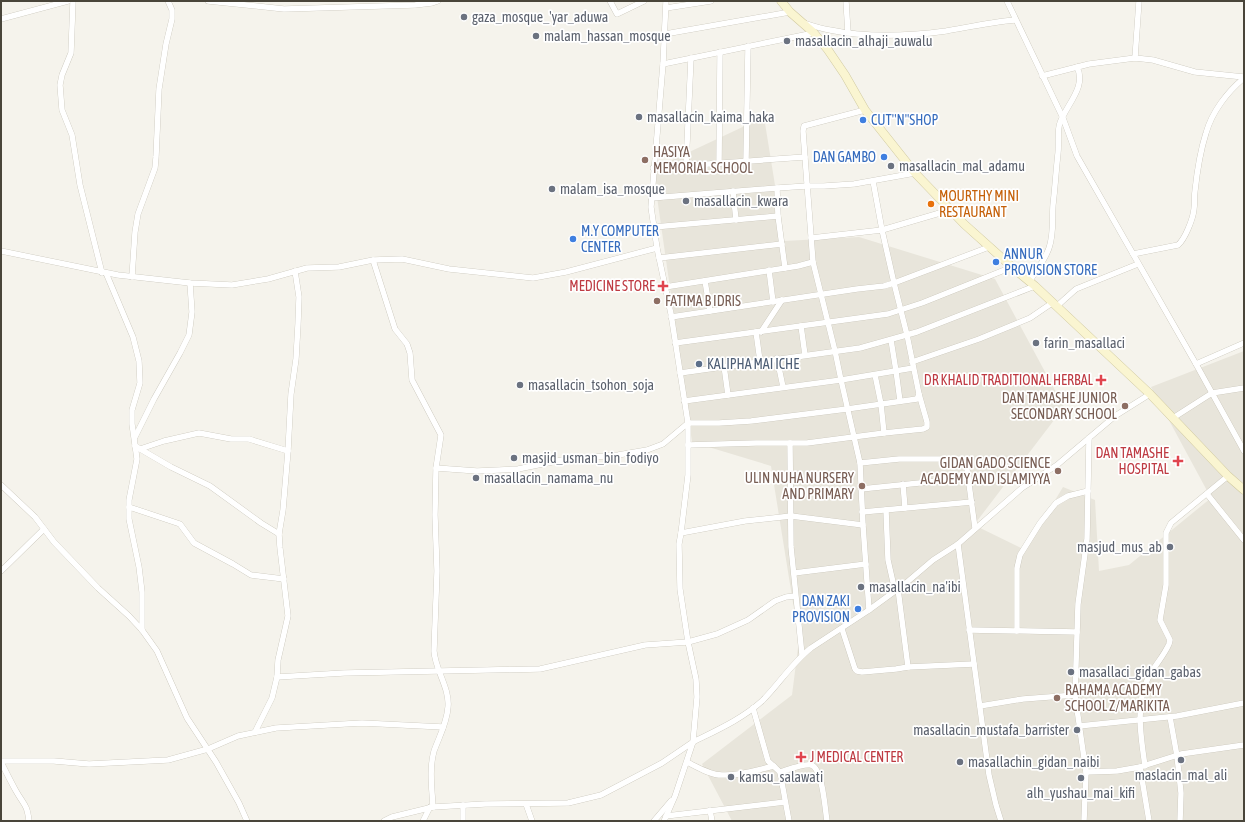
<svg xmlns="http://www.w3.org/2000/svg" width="1245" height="822" font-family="'Asap Condensed',sans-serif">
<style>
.residential{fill:#e8e5db}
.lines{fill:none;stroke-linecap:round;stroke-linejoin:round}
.street-casing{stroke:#c0bcaf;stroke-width:6}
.secondary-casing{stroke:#d0c9a0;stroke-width:9}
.street{stroke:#fff;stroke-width:5.5}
.secondary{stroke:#faf5d1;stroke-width:8}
.worship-dot{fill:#6b7280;stroke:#fff;stroke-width:1.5}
.shop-dot{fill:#3f7fe0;stroke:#fff;stroke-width:1.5}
.education-dot{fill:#8d6e63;stroke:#fff;stroke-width:1.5}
.food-dot{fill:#e8710a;stroke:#fff;stroke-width:1.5}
.health-dot{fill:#e0444e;stroke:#fff;stroke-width:1.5}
.service-dot{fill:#5c6f8a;stroke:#fff;stroke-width:1.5}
.labels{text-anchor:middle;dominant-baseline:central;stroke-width:3.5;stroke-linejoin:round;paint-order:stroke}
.worship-label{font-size:14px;fill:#5b616d;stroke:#fff;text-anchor:start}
.shop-label{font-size:14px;fill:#366cbe;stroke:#fff;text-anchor:start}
.education-label{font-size:14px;fill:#785e54;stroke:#fff;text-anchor:start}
.food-label{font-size:14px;fill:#c56008;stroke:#fff;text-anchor:start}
.health-label{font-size:14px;fill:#be3a42;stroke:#fff;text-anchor:end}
.service-label{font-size:14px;fill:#4e5e75;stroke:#fff;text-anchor:start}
</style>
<rect width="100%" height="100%" fill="#f5f3ec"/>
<path class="residential" d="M764 117 784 241 859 237 995 279 1064 407 974 525 1025 550 1063 487 1095 500 1099 571 1129 565 1211 498 1151 387 1244 351V821H732L702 764 792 695 799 640 771 466 692 442 653 169Z"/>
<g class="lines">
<defs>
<g id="street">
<path d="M73 1 71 53 62 75 60 85 62 110 72 135 80 185 102 273"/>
<path d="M208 1 284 9 415 5 432 3 438 1"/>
<path d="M610 1 617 14 644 1"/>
<path d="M846 1 848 33"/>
<path d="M1007 1 1063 118 1077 156 1196 364 1244 451"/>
<path d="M666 8 711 1"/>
<path d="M1 19 68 1"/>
<path d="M804 23C813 26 822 29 830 30 868 38 909 36 946 31 969 27 992 22 1015 20"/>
<path d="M665 34 790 12"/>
<path d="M1135 58 1139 1"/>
<path d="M663 64 814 33"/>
<path d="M1042 76 1089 64 1135 58 1153 60 1195 72 1244 77"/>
<path d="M865 110 804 126 803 131 813 262 835 351 841 380 860 463 863 525 869 610"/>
<path d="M746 161 748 46"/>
<path d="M719 164 720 52"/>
<path d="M686 166 691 58"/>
<path d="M653 168 805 157"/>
<path d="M777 188 778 216 785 268"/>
<path d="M733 191 736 220"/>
<path d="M651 198 777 188 807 186H824L854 184 915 173"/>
<path d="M654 227 778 216"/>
<path d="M811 238 882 230 950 210"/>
<path d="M1 251 118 275 190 283 232 285 268 279 307 268 339 267 373 260 402 259 449 269 533 278 566 272 657 248"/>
<path d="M1133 254 1178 245C1185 239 1193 219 1194 209 1195 203 1194 197 1195 191 1197 172 1200 152 1206 133 1212 112 1227 92 1244 78"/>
<path d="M659 258 782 244"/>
<path d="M373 260 395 329 407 344 410 353 412 380 441 435 436 468 435 515 437 571 434 651C435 669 450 689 448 707 447 723 439 737 434 751 429 769 432 789 433 807"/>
<path d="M769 270 773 302"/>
<path d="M106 273 133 337 139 361 140 383 132 410V424L137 459 129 500V519L139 567 142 592V630"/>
<path d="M132 277 135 232 138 214 155 168 156 157 159 89 166 44 172 19V10L168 1"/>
<path d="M705 281 710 311"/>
<path d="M1029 282C1036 271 1045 260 1049 248 1054 234 1052 220 1053 205 1055 188 1056 171 1058 153 1059 145 1057 129 1060 123 1066 105 1087 87 1077 67"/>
<path d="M665 287 798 266 813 262"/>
<path d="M1057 306 1076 289 1138 264"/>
<path d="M671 317 857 289 884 286 894 283 989 247"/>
<path d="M801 326 805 355"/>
<path d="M756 332 760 361"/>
<path d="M761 332 782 300"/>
<path d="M891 340 896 371 900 401"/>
<path d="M675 343 888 314 922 303 1012 267"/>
<path d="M777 358 783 387"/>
<path d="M912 362 979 339 1030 318 1052 303"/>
<path d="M1196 364 1244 343"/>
<path d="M724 366 728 395"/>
<path d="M680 373 860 348 917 332 1035 286"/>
<path d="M875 375 881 404 884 433"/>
<path d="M684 401 841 380 913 368"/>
<path d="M1173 418 1212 393 1244 388"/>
<path d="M135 437 154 399 180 353 189 335 192 312 190 283"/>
<path d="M790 443 791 547 802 655"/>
<path d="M688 445 756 443H807L884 433 923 429 927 427V422L919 394"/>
<path d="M135 446 171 467 210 486 261 523 279 534"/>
<path d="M140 449 164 441 199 433 231 439H249L288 451"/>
<path d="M860 463 899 459H964L966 462 975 528"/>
<path d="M436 468 477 471 518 469 567 459 618 455 647 450 663 444 688 423H719L751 421 847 409 917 399 919 394 907 335 894 283 882 230 873 181"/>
<path d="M903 484 905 508"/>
<path d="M1 485 35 517 54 542 98 588 129 616 142 630 157 651 187 718 216 762 239 803 247 821"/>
<path d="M861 489 968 478"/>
<path d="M1207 494 1244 540"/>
<path d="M129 507 180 524 194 543 233 564 251 575 284 579"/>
<path d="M886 510 888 560 895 591"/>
<path d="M862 512 972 502"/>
<path d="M681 533 745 521 791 516 863 525"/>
<path d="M958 544 989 775 996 805 1001 821"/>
<path d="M1 571 44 529"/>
<path d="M794 573 866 564"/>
<path d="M898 589 908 667"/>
<path d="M842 629 855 669 857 671 862 672 896 669 908 667 974 664"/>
<path d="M969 630 1077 632"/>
<path d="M1017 631V568L1020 555 1040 523 1056 503 1068 496 1088 491"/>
<path d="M277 677 344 673 540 669 645 645 688 642 717 634 748 620 775 601 786 597 795 596"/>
<path d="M980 706 1023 699 1075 695"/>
<path d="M753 708 768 761 780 772 789 821"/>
<path d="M1170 717 1177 756 1181 793 1180 821"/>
<path d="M1079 726 1177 716 1244 703"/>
<path d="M255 732 272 698 277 677 278 660 288 616 280 548 279 534 283 510 288 451 291 394 296 359 298 324 299 297 295 271"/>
<path d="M1 761H54L89 764 168 760 208 749 238 736 276 728 362 723 443 727"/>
<path d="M1 762C6 772 11 782 16 791 24 805 27 804 29 821"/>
<path d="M687 762C697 767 710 775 722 775 739 776 757 770 774 766"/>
<path d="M1145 766C1141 737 1135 705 1148 678 1154 666 1164 656 1169 644L1170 640 1160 620 1166 585V533L1171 523 1228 476"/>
<path d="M1140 767 1149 821"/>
<path d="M780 772C787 770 805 763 811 765 823 768 825 810 827 821"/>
<path d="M1086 772 1117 771 1140 767 1181 754 1244 745"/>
<path d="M526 804 532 821"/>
<path d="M710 810 712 821"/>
<path d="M666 816 785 802"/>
<path d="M384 821 392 817 433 807 485 804 568 803 601 795 662 763 693 742 697 697 696 679 688 642 680 589 679 544 681 533 688 475V423L671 314 657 248 651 207 663 64 666 1"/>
<path d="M423 821 430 807"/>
<path d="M463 821V805"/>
<path d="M654 821 671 801"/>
<path d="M664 821 675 796 693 742C717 730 742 719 762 701 779 684 792 663 811 648L869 610 906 583 933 560 958 544 1022 488 1057 465 1115 416 1150 394"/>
<path d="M1084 821 1086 772 1075 695 1078 604 1087 539 1089 438"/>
</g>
<path id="secondary" d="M781 1 790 12 814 33 828 50 845 75 865 110 915 173 964 224 1012 267 1035 286 1150 394 1228 476 1244 490"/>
</defs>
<use href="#street" class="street-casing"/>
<use href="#secondary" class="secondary-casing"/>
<use href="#street" class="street"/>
<use href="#secondary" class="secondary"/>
</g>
<g class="worship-dot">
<circle cx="464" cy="17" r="4"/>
<circle cx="536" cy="36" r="4"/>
<circle cx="787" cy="41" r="4"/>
<circle cx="639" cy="117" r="4"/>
<circle cx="891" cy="166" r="4"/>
<circle cx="552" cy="189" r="4"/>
<circle cx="686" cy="201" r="4"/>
<circle cx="1036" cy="343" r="4"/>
<circle cx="520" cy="385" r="4"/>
<circle cx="514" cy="458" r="4"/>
<circle cx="476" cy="478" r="4"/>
<circle cx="1170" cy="547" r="4"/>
<circle cx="861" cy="587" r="4"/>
<circle cx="1071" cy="672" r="4"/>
<circle cx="1077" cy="730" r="4"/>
<circle cx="1181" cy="760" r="4"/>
<circle cx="960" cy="762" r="4"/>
<circle cx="731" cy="777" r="4"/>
<circle cx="1081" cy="778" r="4"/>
</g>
<g class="shop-dot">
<circle cx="863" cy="120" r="4"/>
<circle cx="884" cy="157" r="4"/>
<circle cx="573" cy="239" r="4"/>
<circle cx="996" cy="262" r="4"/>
<circle cx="858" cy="609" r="4"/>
</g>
<g class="education-dot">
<circle cx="645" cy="160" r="4"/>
<circle cx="657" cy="301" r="4"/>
<circle cx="1125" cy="406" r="4"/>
<circle cx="1058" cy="471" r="4"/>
<circle cx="862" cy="486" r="4"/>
<circle cx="1057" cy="698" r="4"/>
</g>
<circle class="food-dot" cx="931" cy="204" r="4"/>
<g class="health-dot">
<path d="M661 280h4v4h4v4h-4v4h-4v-4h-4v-4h4z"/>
<path d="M1099 374h4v4h4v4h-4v4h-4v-4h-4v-4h4z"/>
<path d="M1176 455h4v4h4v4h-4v4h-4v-4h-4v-4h4z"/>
<path d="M799 751h4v4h4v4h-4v4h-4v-4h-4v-4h4z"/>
</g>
<circle class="service-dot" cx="699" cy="364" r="4"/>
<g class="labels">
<g class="worship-label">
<text x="472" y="17">gaza_mosque_'yar_aduwa</text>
<text x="544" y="36">malam_hassan_mosque</text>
<text x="795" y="41">masallacin_alhaji_auwalu</text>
<text x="647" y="117">masallacin_kaima_haka</text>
<text x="899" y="166">masallacin_mal_adamu</text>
<text x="560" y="189">malam_isa_mosque</text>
<text x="694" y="201">masallacin_kwara</text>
<text x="1044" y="343">farin_masallaci</text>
<text x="528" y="385">masallacin_tsohon_soja</text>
<text x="522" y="458">masjid_usman_bin_fodiyo</text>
<text x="484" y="478">masallacin_namama_nu</text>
<text x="1162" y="547" text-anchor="end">masjud_mus_ab</text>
<text x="869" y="587">masallacin_na'ibi</text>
<text x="1079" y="672">masallaci_gidan_gabas</text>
<text x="1069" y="730" text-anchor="end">masallacin_mustafa_barrister</text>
<text x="968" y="762">masallachin_gidan_naibi</text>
<text x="1181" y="775" text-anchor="middle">maslacin_mal_ali</text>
<text x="739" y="777">kamsu_salawati</text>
<text x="1081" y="793" text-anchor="middle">alh_yushau_mai_kifi</text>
</g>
<g class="shop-label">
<text x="871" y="120">CUT''N''SHOP</text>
<text x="876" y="157" text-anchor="end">DAN GAMBO</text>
<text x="581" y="231">M.Y COMPUTER<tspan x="581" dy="16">CENTER</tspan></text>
<text x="1004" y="254">ANNUR<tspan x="1004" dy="16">PROVISION STORE</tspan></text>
<text x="850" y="601" text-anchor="end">DAN ZAKI<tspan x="850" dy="16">PROVISION</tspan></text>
</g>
<g class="education-label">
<text x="653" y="152">HASIYA<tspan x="653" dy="16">MEMORIAL SCHOOL</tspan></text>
<text x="665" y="301">FATIMA B IDRIS</text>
<text x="1117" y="398" text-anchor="end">DAN TAMASHE JUNIOR<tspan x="1117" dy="16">SECONDARY SCHOOL</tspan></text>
<text x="1050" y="463" text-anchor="end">GIDAN GADO SCIENCE<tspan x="1050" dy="16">ACADEMY AND ISLAMIYYA</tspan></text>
<text x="854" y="478" text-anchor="end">ULIN NUHA NURSERY<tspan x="854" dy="16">AND PRIMARY</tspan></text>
<text x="1065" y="690">RAHAMA ACADEMY<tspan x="1065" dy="16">SCHOOL Z/MARIKITA</tspan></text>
</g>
<g class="food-label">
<text x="939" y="196">MOURTHY MINI<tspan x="939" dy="16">RESTAURANT</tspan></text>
</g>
<g class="health-label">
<text x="655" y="286">MEDICINE STORE</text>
<text x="1093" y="380">DR KHALID TRADITIONAL HERBAL</text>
<text x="1169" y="453">DAN TAMASHE<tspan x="1169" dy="16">HOSPITAL</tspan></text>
<text x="810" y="757" text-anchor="start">J MEDICAL CENTER</text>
</g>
<g class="service-label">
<text x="707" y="364">KALIPHA MAI ICHE</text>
</g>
</g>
<rect width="1245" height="822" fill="none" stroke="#49453a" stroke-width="4"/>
</svg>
